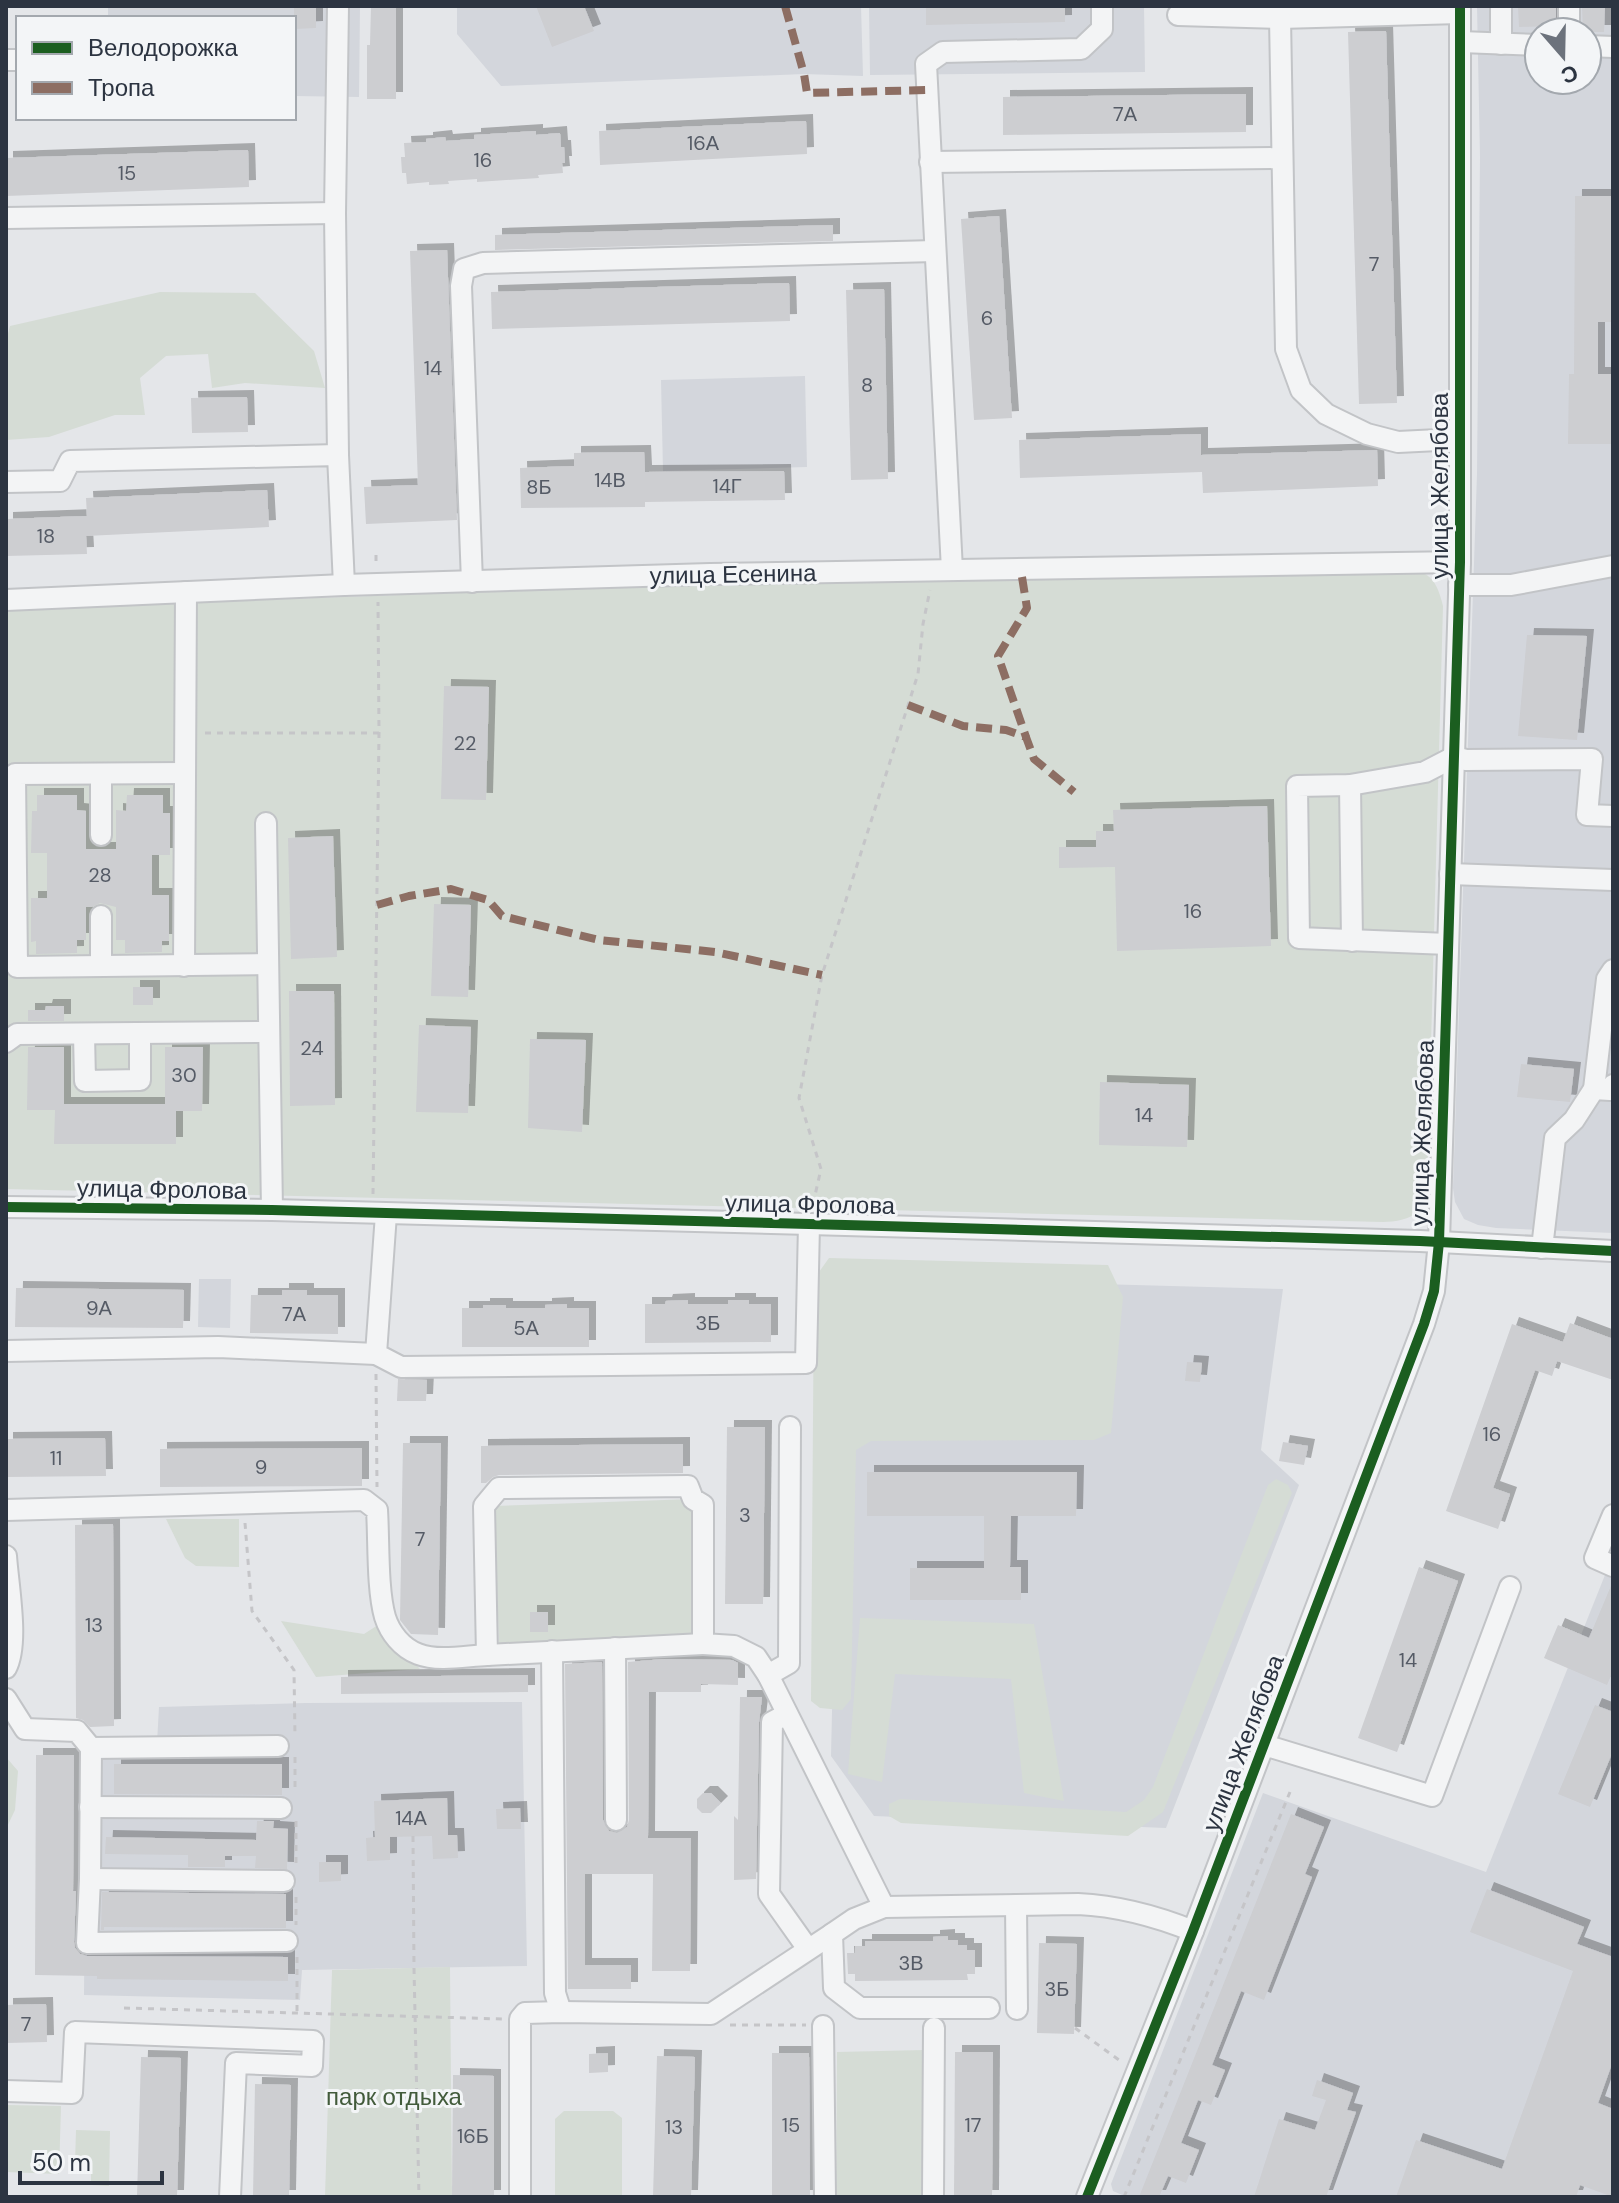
<svg xmlns="http://www.w3.org/2000/svg" width="1619" height="2203" font-family="'DM Sans',sans-serif">
<style>
.built{fill:#d3d6dc;fill-rule:evenodd}
.green{fill:#d5dcd5}
.building{fill:#cdced1;filter:url(#shadow)}
.lines{fill:none;stroke-linecap:round;stroke-linejoin:round}
.minor-casing{stroke:#c2c4c7;stroke-width:24}
.path{stroke:#c5c5c8;stroke-width:3;stroke-dasharray:6 6;stroke-linecap:butt}
.minor{stroke:#f3f4f5;stroke-width:20}
.quiet{stroke:#8d6e63;stroke-width:8;stroke-dasharray:16 8;stroke-linecap:butt}
.cycleway-casing{stroke:#f3f5f7;stroke-width:15}
.cycleway{stroke:#1b5e20;stroke-width:10}
.labels{text-anchor:middle;dominant-baseline:central;stroke-width:6;stroke-linejoin:round;paint-order:stroke}
.number-label{font-size:20px;fill:#555b66}
.street-label{font-size:24px;fill:#2c3441;stroke:#f3f5f7}
.park-label{font-size:24px;fill:#425b3b;stroke:#f3f5f7}
</style>
<defs>
<filter id="shadow"><feDropShadow dx="7" dy="-7" stdDeviation="0" flood-color="#0004"/></filter>
</defs>
<rect width="100%" height="100%" fill="#e4e6e9"/>
<g class="built">
<path d="M108 6H360L359 97 294 96V18H108Z"/>
<path d="M457 6H861L863 76 804 74 501 86 457 34Z"/>
<path d="M869 6H1144L1145 72 870 75Z"/>
<path d="M1477 6H1613V1233L1496 1228 1478 1225 1464 1219 1455 1202 1453 1188 1477 474 1480 157ZM1539 32H1587V80H1539Z"/>
<path d="M805 376 807 467 663 471 661 380Z"/>
<path d="M842 1277 1283 1289 1261 1450 1299 1485 1166 1828 874 1816 831 1756Z"/>
<path d="M199 1279H231L230 1328 198 1327Z"/>
<path d="M1613 1555V2197H1127L1113 2191 1111 2184 1263 1793 1486 1872Z"/>
<path d="M522 1702 527 1966 302 1970 300 2000 84 1995 86 1743H157L159 1707 306 1703Z"/>
</g>
<g class="green">
<path d="M160 292 255 293 314 351 325 388 245 383 212 388 208 354 166 356 140 378 145 415H115L49 437 6 440V341L10 326Z"/>
<path d="M1392 569C1425 569 1435 573 1443 606L1427 1190C1422 1216 1408 1221 1383 1222L6 1189V609L710 584Z"/>
<path d="M829 1258 1108 1265 1123 1297 1111 1433 1094 1440 871 1441 856 1450 851 1699 842 1710 820 1708 811 1701 814 1279Z"/>
<path d="M1276 1479 1288 1485 1292 1493 1163 1812 1128 1836 901 1823 889 1816V1804L900 1799 1126 1812 1144 1800 1153 1787 1268 1485Z"/>
<path d="M693 1499 697 1636 499 1643 494 1506Z"/>
<path d="M166 1519H239V1567L196 1566 185 1558Z"/>
<path d="M860 1618 1034 1624 1064 1801 1024 1793 1011 1679 895 1674 882 1782 848 1774Z"/>
<path d="M281 1621 364 1634 378 1625 420 1669 316 1677Z"/>
<path d="M6 1757 18 1771 15 1810 6 1829Z"/>
<path d="M450 1967 452 2197H325L332 1970Z"/>
<path d="M925 2050 927 2197H836L837 2052Z"/>
<path d="M6 2105 61 2106 59 2174 6 2172Z"/>
<path d="M564 2111H613L622 2118V2197H555V2119Z"/>
<path d="M76 2130 110 2131 109 2186 91 2185V2164L75 2163Z"/>
</g>
<g class="building">
<path d="M294 6H316V28L294 29Z"/>
<path d="M371 6H396V99H367V45H370Z"/>
<path d="M536 6H584L594 31 552 47Z"/>
<path d="M926 6H1065V22L926 25Z"/>
<path d="M1518 6H1556V26L1519 27Z"/>
<path d="M1582 6H1605L1604 32H1583Z"/>
<path d="M1386 31 1397 403 1359 404 1348 32Z"/>
<path d="M1246 94V132L1003 135V97Z"/>
<path d="M806 121 807 154 600 165 599 131Z"/>
<path d="M536 131V135L560 133 561 147H564L565 163H562L563 173 538 175 539 178 492 181 477 182V179L448 181 449 184 429 185V182L407 184 406 173H402L401 157H405L404 143 426 142V139L445 137 446 141 474 139V135Z"/>
<path d="M248 150 249 187 6 196V158Z"/>
<path d="M1575 196H1613V322H1598V374H1613V444H1568L1569 374H1574Z"/>
<path d="M999 216 1012 418 974 420 961 219Z"/>
<path d="M833 225V241L495 250V235Z"/>
<path d="M447 250 457 520 366 524 364 487 418 485 410 251Z"/>
<path d="M789 283 790 321 492 329 491 292Z"/>
<path d="M884 289 888 479 851 480 846 290Z"/>
<path d="M247 397 248 432 192 433 191 398Z"/>
<path d="M1201 434V455L1377 450 1378 486 1203 493 1202 472 1020 478 1019 440Z"/>
<path d="M644 452 645 472 784 471 785 500 645 502V507L521 508 520 468 574 466V453Z"/>
<path d="M267 490 269 527 86 536 87 554 6 556V519L87 516 86 498Z"/>
<path d="M1527 635 1587 636 1577 740 1518 736Z"/>
<path d="M444 686 489 687 486 800 441 799Z"/>
<path d="M37 795H77V810L86 811V849H116V810L126 811 127 795H163V813H170V855H152V895H169V941H162V952L125 953V940H116V907L100 903 92 907H86V940H77V953L36 954V941L31 942V898H47V853H31L32 811H37Z"/>
<path d="M1267 806 1271 946 1117 951 1115 867 1059 868V847H1096V831H1114L1113 810Z"/>
<path d="M333 836 337 957 291 959 288 838Z"/>
<path d="M434 904 471 905 468 997 431 996Z"/>
<rect x="133" y="987" width="20" height="18"/>
<path d="M289 991H334L335 1105 290 1106Z"/>
<path d="M46 1006H64V1021H28V1010H45Z"/>
<path d="M419 1025 471 1027 468 1113 416 1112Z"/>
<path d="M530 1039 586 1040 582 1132 528 1128Z"/>
<path d="M28 1047H64V1104H165V1047H203L202 1111H176V1144H54L55 1110H27Z"/>
<path d="M1521 1064 1574 1069 1570 1102 1517 1097Z"/>
<path d="M1100 1082 1189 1085 1187 1147 1099 1145Z"/>
<path d="M16 1288 184 1290 183 1328 15 1327Z"/>
<path d="M282 1290H307V1295H338V1334L250 1333 251 1295H282Z"/>
<path d="M688 1300V1304H728V1300H749V1304H771V1342L645 1343V1304H665L666 1301Z"/>
<path d="M567 1304V1308H589V1347H462V1308H483V1305H506V1308H545V1305Z"/>
<path d="M1570 1323 1613 1339V1380L1557 1361 1552 1376 1535 1370 1493 1488 1510 1494 1498 1529 1446 1511 1512 1324 1563 1342Z"/>
<path d="M1187 1362 1202 1363 1200 1382 1185 1381Z"/>
<path d="M398 1379 427 1380 426 1401H397Z"/>
<path d="M727 1427H765L763 1604H725Z"/>
<path d="M105 1438 106 1476 6 1477V1439Z"/>
<path d="M1283 1442 1308 1446 1304 1465 1279 1461Z"/>
<path d="M403 1443H441L438 1635 411 1634 400 1620Z"/>
<path d="M683 1444V1473L499 1475 493 1477 486 1483H481V1446Z"/>
<path d="M362 1448V1486L160 1487V1449Z"/>
<path d="M867 1472H1077L1076 1516H1011L1010 1567H1021V1600H910V1568H984V1516H867Z"/>
<path d="M113 1524 114 1726 90 1727 83 1720 76 1718 75 1525Z"/>
<path d="M1419 1567 1458 1581 1397 1752 1358 1738Z"/>
<path d="M1613 1581V1671L1607 1685 1544 1658 1558 1625 1589 1638Z"/>
<rect x="530" y="1612" width="18" height="20"/>
<path d="M664 1659 732 1660 738 1663V1685L701 1684V1692H649L648 1838H691L690 1971H652L653 1874H585V1965H631V1989H568L565 1664 602 1662 603 1820 609 1831 617 1833 627 1827 629 1820 628 1662Z"/>
<path d="M528 1675V1692L341 1694V1677Z"/>
<path d="M740 1697H762L759 1722 756 1879 734 1880V1816L738 1820Z"/>
<path d="M1595 1705 1613 1712V1751L1590 1807 1558 1794Z"/>
<path d="M36 1755H74L73 1891H76L74 1942 75 1948 80 1954 87 1956 288 1957V1981L97 1979V1976L35 1975Z"/>
<path d="M114 1764H282V1795L114 1794Z"/>
<path d="M703 1793H711L721 1803 711 1813H702L697 1808V1799Z"/>
<path d="M447 1798 448 1835H457L458 1858 433 1859 432 1836 390 1837V1860L367 1861 366 1838 375 1837 374 1801Z"/>
<path d="M520 1808 521 1829H497L496 1809Z"/>
<path d="M1291 1814 1324 1827 1305 1874 1312 1877 1264 2000 1241 1991 1212 2065 1225 2070 1211 2105 1198 2100 1181 2143 1199 2150 1186 2183 1168 2176 1159 2197H1139Z"/>
<path d="M257 1821H274L273 1828 288 1829 287 1869 255 1868 256 1856H225V1867H188V1855L105 1854 106 1837 256 1840Z"/>
<path d="M319 1862H341V1881L319 1882Z"/>
<path d="M1487 1889 1584 1927 1577 1944 1613 1957V2061L1598 2103 1613 2109V2197L1580 2185 1576 2197H1396L1416 2140 1502 2169 1573 1971 1470 1932Z"/>
<path d="M102 1892 286 1894V1928L104 1927V1930H101Z"/>
<path d="M948 1936V1940H958V1945H967V1950H975V1974H967L968 1980 855 1981V1974H848L847 1953H855V1946H865V1941H933V1937Z"/>
<path d="M1039 1943 1077 1944 1074 2034 1037 2033Z"/>
<path d="M46 2004 47 2042 6 2043V2005Z"/>
<path d="M955 2052H993L992 2197H954Z"/>
<path d="M608 2053V2072L589 2073V2054Z"/>
<path d="M772 2053H809L810 2197H772Z"/>
<path d="M657 2056 695 2057 691 2197H653Z"/>
<path d="M141 2057 181 2058 177 2197H137Z"/>
<path d="M453 2075 494 2076V2197H452Z"/>
<path d="M1317 2080 1353 2093 1347 2110 1356 2112 1326 2197H1254L1279 2119 1315 2130 1326 2100 1312 2096Z"/>
<path d="M255 2084 291 2085 289 2197H253Z"/>
</g>
<g class="lines">
<defs>
<g id="minor">
<path d="M338 6 335 213 338 455"/>
<path d="M1569 6V32"/>
<path d="M1178 15 1280 18 1460 13"/>
<path d="M1280 18 1286 349 1301 390 1326 414 1367 434 1398 442 1459 439"/>
<path d="M1461 42 1539 45"/>
<path d="M1501 44V6"/>
<path d="M1587 46 1613 47"/>
<path d="M6 60H18"/>
<path d="M930 162 1282 158"/>
<path d="M6 218 335 213"/>
<path d="M6 482 60 481 70 461 338 455 344 585"/>
<path d="M952 570 926 64 943 52 1081 49 1102 29V6"/>
<path d="M472 582 461 286 464 269 483 263 935 251"/>
<path d="M1459 585H1511L1613 566"/>
<path d="M6 600 344 585 710 574 1460 562"/>
<path d="M185 773 15 774 17 967 268 964"/>
<path d="M101 774V835"/>
<path d="M1350 785 1352 941"/>
<path d="M266 823 272 1210"/>
<path d="M1450 874 1613 880"/>
<path d="M101 916V966"/>
<path d="M1448 944 1299 938 1297 786 1350 785 1425 772 1454 757 1466 760 1592 759 1587 815 1613 816"/>
<path d="M184 966 186 592"/>
<path d="M84 1034 85 1081 140 1080V1033"/>
<path d="M6 1042 17 1034 269 1032"/>
<path d="M1594 1089 1610 1090 1613 1085"/>
<path d="M6 1207 272 1210 809 1224 1420 1241 1613 1251"/>
<path d="M386 1214 376 1354 401 1367 806 1363 809 1224"/>
<path d="M1542 1248 1555 1138 1574 1120 1594 1089 1607 979 1613 970"/>
<path d="M6 1351 218 1347 376 1354"/>
<path d="M6 1510 364 1500 377 1510C379 1541 377 1589 385 1617 390 1633 402 1648 418 1654 439 1662 465 1656 487 1655L484 1506 499 1488 688 1486 693 1499 703 1505V1644L734 1646 756 1657 768 1675 884 1907"/>
<path d="M1613 1515 1595 1558 1613 1566"/>
<path d="M6 1556C8 1585 19 1644 6 1668"/>
<path d="M615 1648 616 1820"/>
<path d="M552 1651 555 1993 561 2012"/>
<path d="M487 1655 703 1644"/>
<path d="M768 1675 789 1663 790 1427"/>
<path d="M6 1699 25 1729 77 1731 91 1748 90 1879 87 1943 287 1941"/>
<path d="M787 1714 772 1722 769 1894 808 1949"/>
<path d="M1264 1745 1432 1796 1510 1587"/>
<path d="M91 1748 278 1746"/>
<path d="M90 1807 281 1808"/>
<path d="M90 1879 284 1881"/>
<path d="M1016 1905 1017 2009"/>
<path d="M989 2008H860L834 1988 832 1934 854 1919 884 1907 1078 1904C1119 1906 1156 1916 1193 1931"/>
<path d="M823 2026 825 2197"/>
<path d="M6 2091 72 2093 75 2032 313 2041 312 2066 236 2063 230 2197"/>
<path d="M520 2197V2019L525 2013 561 2012 711 2014 832 1934"/>
<path d="M933 2197 934 2028"/>
<path d="M1087 2197 1193 1931 1424 1324 1434 1291 1439 1242 1460 562V6"/>
</g>
</defs>
<use href="#minor" class="minor-casing"/>
<g class="path">
<path d="M376 555V566"/>
<path d="M205 733H379"/>
<path d="M373 1194 379 733 378 602"/>
<path d="M813 1204 821 1169 799 1098 822 975 918 674 923 624 930 590"/>
<path d="M376 1374 377 1487"/>
<path d="M245 1523 252 1611 294 1670 295 1737"/>
<path d="M295 1757V1793"/>
<path d="M296 1821V1865"/>
<path d="M413 1836 414 1968 419 2197"/>
<path d="M296 1897V1925"/>
<path d="M297 1957V2013"/>
<path d="M124 2008 502 2019"/>
<path d="M730 2025H806"/>
<path d="M1075 2028 1119 2060"/>
<path d="M1124 2197 1290 1792"/>
</g>
<use href="#minor" class="minor"/>
<g class="quiet">
<path d="M785 6 804 74 807 93 927 90"/>
<path d="M1022 577 1027 608 998 656 1026 737"/>
<path d="M908 705 963 726 1006 730 1026 737 1034 759 1074 792"/>
<path d="M377 905 409 896 451 889 488 900 502 916 599 940 715 952 822 975"/>
</g>
<defs>
<g id="cycleway">
<path d="M6 1207 272 1210 809 1224 1420 1241 1613 1251"/>
<path d="M1087 2197 1193 1931 1424 1324 1434 1291 1439 1242 1460 562V6"/>
</g>
</defs>
<use href="#cycleway" class="cycleway-casing"/>
<use href="#cycleway" class="cycleway"/>
</g>
<g class="labels">
<g class="number-label">
<text x="1125" y="114">7А</text>
<text x="703" y="143">16А</text>
<text x="483" y="160">16</text>
<text x="127" y="173">15</text>
<text x="1374" y="264">7</text>
<text x="987" y="318">6</text>
<text x="433" y="368">14</text>
<text x="867" y="385">8</text>
<text x="610" y="480">14В</text>
<text x="727" y="486">14Г</text>
<text x="539" y="487">8Б</text>
<text x="46" y="536">18</text>
<text x="465" y="743">22</text>
<text x="100" y="875">28</text>
<text x="1193" y="911">16</text>
<text x="312" y="1048">24</text>
<text x="184" y="1075">30</text>
<text x="1144" y="1115">14</text>
<text x="99" y="1308">9А</text>
<text x="294" y="1314">7А</text>
<text x="708" y="1323">3Б</text>
<text x="526" y="1328">5А</text>
<text x="1492" y="1434">16</text>
<text x="56" y="1458">11</text>
<text x="261" y="1467">9</text>
<text x="745" y="1515">3</text>
<text x="420" y="1539">7</text>
<text x="94" y="1625">13</text>
<text x="1408" y="1660">14</text>
<text x="411" y="1818">14А</text>
<text x="911" y="1963">3В</text>
<text x="1057" y="1989">3Б</text>
<text x="26" y="2024">7</text>
<text x="791" y="2125">15</text>
<text x="973" y="2125">17</text>
<text x="674" y="2127">13</text>
<text x="473" y="2136">16Б</text>
</g>
<g class="street-label">
<text transform="translate(1439 486) rotate(-90)">улица Желябова</text>
<text transform="translate(733 574) rotate(-1)">улица Есенина</text>
<text transform="translate(1422 1133) rotate(-88)">улица Желябова</text>
<text transform="translate(162 1189) rotate(1)">улица Фролова</text>
<text transform="translate(810 1204) rotate(1)">улица Фролова</text>
<text transform="translate(1243 1743) rotate(-69)">улица Желябова</text>
</g>
<g class="park-label">
<text x="394" y="2096">парк отдыха</text>
</g>
</g>
<rect width="1619" height="2203" fill="none" stroke="#2c3441" stroke-width="16"/>
<rect x="16" y="16" width="280" height="104" fill="#f3f5f7" stroke="#a3a8ae" stroke-width="2"/>
<rect x="32" y="42" width="40" height="12" fill="#1b5e20" stroke="#a3a8ae" stroke-width="2"/>
<text x="88" y="56" font-size="24" fill="#2c3441">Велодорожка</text>
<rect x="32" y="82" width="40" height="12" fill="#8d6e63" stroke="#a3a8ae" stroke-width="2"/>
<text x="88" y="96" font-size="24" fill="#2c3441">Тропа</text>
<g transform="translate(1563 56) rotate(160)"><circle r="38" fill="#f3f5f7" stroke="#a3a8ae" stroke-width="2"/>
<path d="M0-6L14 30L0 20L-14 30Z" fill="#6c727c"/>
<text y="-12" font-size="22" font-weight="bold" text-anchor="middle" fill="#2c3441">С</text>
</g>
<path d="M20 2171v12h142v-12" fill="none" stroke="#2c3441" stroke-width="4"/>
<text x="32" y="2171" font-size="24" fill="#2c3441" stroke="#f3f5f7" stroke-width="6" paint-order="stroke">50 m</text>
</svg>
